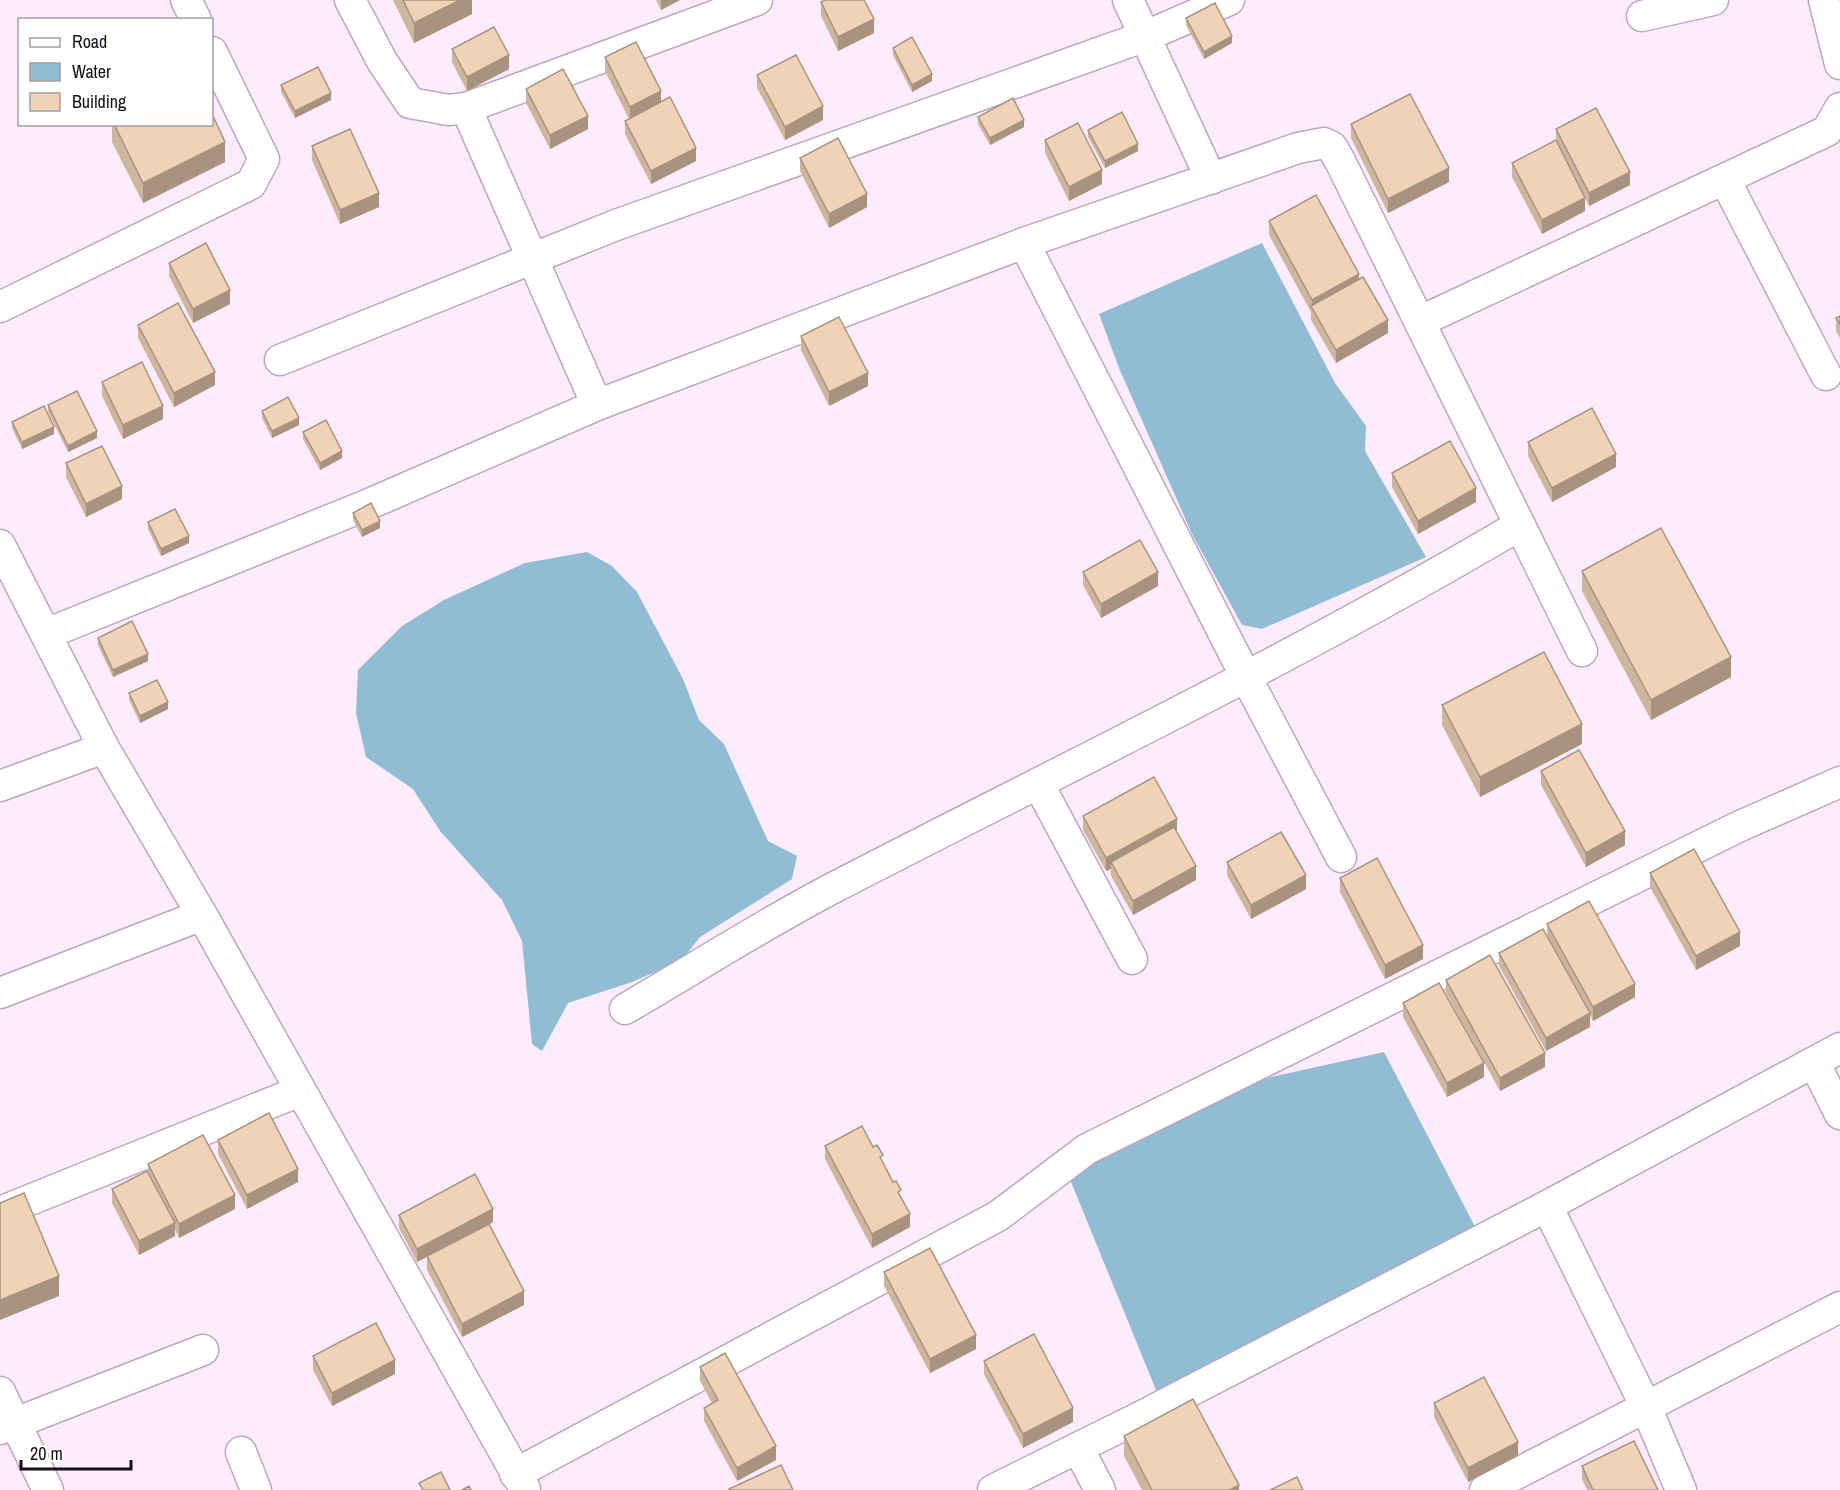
<svg xmlns="http://www.w3.org/2000/svg" width="1840" height="1490" font-family="'Archivo Narrow',sans-serif">
<style>
.water{fill:#90bdd3}
.lines{fill:none;stroke-linecap:round;stroke-linejoin:round}
.minor-casing{stroke:#bfa5c1;stroke-width:33}
.minor{stroke:#fff;stroke-width:30}
.wall{fill:#ceb59d}
.shaded-wall{fill:#a89380}
.building{fill:#f0d2b7;stroke:#a89380;stroke-width:1.5}
</style>
<rect width="100%" height="100%" fill="#fdecfe"/>
<g class="water">
<path d="M1262 243 1335 383 1366 426 1365 451 1426 557 1262 629 1242 625 1192 534 1119 368 1099 314Z"/>
<path d="M587 552 612 566 637 592 683 679 699 720 724 744 768 841 797 856 792 879 700 937 681 961 632 982 568 1003 542 1051 532 1044 522 941 502 900 440 831 413 789 366 757 356 713 358 670 402 626 444 600 525 563Z"/>
<path d="M1384 1052 1482 1240 1163 1407 1069 1177 1208 1091Z"/>
</g>
<g class="lines">
<defs>
<g id="minor">
<path d="M186 0 196 20"/>
<path d="M350 0 382 61 410 103 449 110 466 108 757 0"/>
<path d="M1128 0 1211 179"/>
<path d="M1824 0 1840 64"/>
<path d="M1642 16 1713 0"/>
<path d="M466 108 597 405"/>
<path d="M1725 180 1826 375"/>
<path d="M1024 243 1246 677 1341 857"/>
<path d="M0 307 251 184 264 159 212 52"/>
<path d="M1421 321 1827 131 1840 108"/>
<path d="M280 360 616 225 1146 36 1229 0"/>
<path d="M0 545 104 748 202 915 525 1489"/>
<path d="M46 634 367 505 597 405 1024 243 1298 148 1324 143 1332 147 1340 161 1582 651"/>
<path d="M1039 785 1132 959"/>
<path d="M0 786 104 748"/>
<path d="M0 993 202 915"/>
<path d="M625 1009C694 969 762 925 833 888 1063 769 1297 657 1520 525"/>
<path d="M1815 1064 1840 1114"/>
<path d="M1547 1206 1646 1407 1681 1490"/>
<path d="M0 1212 300 1091"/>
<path d="M0 1392 48 1490"/>
<path d="M0 1429 203 1350"/>
<path d="M1078 1448 1100 1490"/>
<path d="M241 1452 256 1490"/>
<path d="M515 1474 998 1216 1087 1149 1738 827 1840 782"/>
<path d="M993 1490 1146 1414 1547 1206 1840 1048"/>
<path d="M1485 1490 1840 1307"/>
</g>
</defs>
<use href="#minor" class="minor-casing"/>
<use href="#minor" class="minor"/>
</g>
<g class="wall">
<path d="M393 0H472V14L414 43Z"/>
<path d="M656 0H680L661 10Z"/>
<path d="M821 2 874 33 838 51 821 16Z"/>
<path d="M1186 18 1232 43 1204 59 1186 25Z"/>
<path d="M893 48 932 81 912 92 893 55Z"/>
<path d="M452 49 509 69 467 91 452 62Z"/>
<path d="M605 57 661 102 696 161 651 184 625 134V121L629 119 605 71Z"/>
<path d="M757 75 823 120 785 140 757 88Z"/>
<path d="M281 85 331 100 295 118 281 92Z"/>
<path d="M526 89 588 129 550 149 526 103Z"/>
<path d="M978 117 1024 127 990 145 978 124Z"/>
<path d="M112 124H212L225 162 143 203 112 142Z"/>
<path d="M1351 124 1449 182 1388 213 1351 138Z"/>
<path d="M1556 129 1630 185 1589 206 1585 198V211L1542 234 1512 177V163L1556 141Z"/>
<path d="M1088 130 1138 151 1105 168 1088 137Z"/>
<path d="M1045 140 1102 184 1069 201 1045 153Z"/>
<path d="M312 146 379 207 340 224 312 160Z"/>
<path d="M800 158 867 207 829 228 800 171Z"/>
<path d="M1269 221 1359 279 1388 333 1336 363 1311 320V312L1269 235Z"/>
<path d="M169 263 230 304 193 323 169 276Z"/>
<path d="M1840 316V338L1836 331V318Z"/>
<path d="M138 325 215 385 174 407 138 338Z"/>
<path d="M801 336 868 386 829 406 801 350Z"/>
<path d="M102 382 163 419 123 439 102 396Z"/>
<path d="M48 405 97 438 68 452 48 412Z"/>
<path d="M262 411 299 425 272 438 262 418Z"/>
<path d="M12 422 54 434 22 449 12 428Z"/>
<path d="M303 432 342 458 320 470 303 439Z"/>
<path d="M1528 442 1616 467 1552 502 1528 456Z"/>
<path d="M66 463 122 499 86 517 66 477Z"/>
<path d="M1392 473 1476 502 1418 534 1392 487Z"/>
<path d="M353 513 380 528 362 537 353 520Z"/>
<path d="M148 522 189 543 161 556 148 529Z"/>
<path d="M1582 571 1731 677 1651 720 1582 591Z"/>
<path d="M1083 572 1158 586 1101 618 1083 585Z"/>
<path d="M98 638 148 661 113 677 98 645Z"/>
<path d="M129 693 168 709 140 723 129 700Z"/>
<path d="M1442 705 1582 744 1480 797 1442 725Z"/>
<path d="M1541 771 1625 845 1586 867 1541 785Z"/>
<path d="M1083 816 1177 832 1196 880 1133 915 1111 876V869L1106 871 1083 830Z"/>
<path d="M1227 862 1306 889 1251 919 1227 875Z"/>
<path d="M1650 873 1740 946 1696 970 1650 887Z"/>
<path d="M1340 878 1423 959 1385 979 1340 892Z"/>
<path d="M1547 924 1635 997 1593 1021 1590 1015V1027L1546 1051 1499 966V953L1547 937Z"/>
<path d="M1446 980 1545 1067 1500 1091 1446 993Z"/>
<path d="M1403 1003 1484 1077 1447 1097 1403 1017Z"/>
<path d="M218 1140 298 1182 247 1209 218 1154Z"/>
<path d="M825 1146 873 1147 883 1162 901 1198 910 1227 872 1248 825 1159Z"/>
<path d="M148 1164 235 1209 179 1238 175 1229V1236L139 1255 112 1203V1189L148 1172Z"/>
<path d="M399 1215 493 1222 489 1224 524 1305 462 1337 427 1270V1257L417 1262 399 1228Z"/>
<path d="M884 1272 976 1349 930 1373 884 1286Z"/>
<path d="M313 1356 395 1374 332 1406 313 1370Z"/>
<path d="M984 1361 1073 1422 1023 1448 984 1374Z"/>
<path d="M700 1367 776 1460 737 1481 704 1421V1408L712 1403 700 1381Z"/>
<path d="M1434 1403 1518 1456 1468 1482 1434 1417Z"/>
<path d="M1124 1436 1239 1490H1142L1124 1456Z"/>
<path d="M1582 1466 1658 1490H1587L1582 1479Z"/>
</g>
<g class="shaded-wall">
<path d="M460 0H472V14L414 43V23Z"/>
<path d="M661 0H680L661 10Z"/>
<path d="M874 19V33L838 51V37Z"/>
<path d="M1232 36V43L1204 59V52Z"/>
<path d="M509 55V69L467 91V77Z"/>
<path d="M932 74V81L912 92V85Z"/>
<path d="M661 91V105L630 120V107Z"/>
<path d="M331 93V100L295 118V111Z"/>
<path d="M823 106V120L785 140V127Z"/>
<path d="M588 116V129L550 149V135Z"/>
<path d="M1024 120V127L990 145V138Z"/>
<path d="M225 142V162L143 203V183Z"/>
<path d="M1138 144V151L1105 168V161Z"/>
<path d="M696 148V161L651 184V171Z"/>
<path d="M1449 168V182L1388 213V199Z"/>
<path d="M1102 170V184L1069 201V187Z"/>
<path d="M1630 172V185L1589 206V193Z"/>
<path d="M379 193V207L340 224V210Z"/>
<path d="M867 194V207L829 228V214Z"/>
<path d="M1585 198V211L1542 234V220Z"/>
<path d="M1359 274V288L1312 308V300Z"/>
<path d="M230 290V304L193 323V309Z"/>
<path d="M1388 320V333L1336 363V350Z"/>
<path d="M215 372V385L174 407V393Z"/>
<path d="M868 373V386L829 406V392Z"/>
<path d="M163 406V419L123 439V425Z"/>
<path d="M299 418V425L272 438V431Z"/>
<path d="M54 427V434L22 449V442Z"/>
<path d="M97 431V438L68 452V446Z"/>
<path d="M342 451V458L320 470V463Z"/>
<path d="M1616 454V467L1552 502V488Z"/>
<path d="M122 486V499L86 517V504Z"/>
<path d="M1476 488V502L1418 534V521Z"/>
<path d="M380 521V528L362 537V530Z"/>
<path d="M189 536V543L161 556V549Z"/>
<path d="M1158 572V586L1101 618V604Z"/>
<path d="M148 654V661L113 677V670Z"/>
<path d="M1731 657V677L1651 720V700Z"/>
<path d="M168 702V709L140 723V716Z"/>
<path d="M1582 724V744L1480 797V777Z"/>
<path d="M1177 819V832L1111 862V869L1106 871V858Z"/>
<path d="M1625 831V845L1586 867V853Z"/>
<path d="M1196 866V880L1133 915V901Z"/>
<path d="M1306 875V889L1251 919V905Z"/>
<path d="M1740 932V946L1696 970V956Z"/>
<path d="M1423 945V959L1385 979V965Z"/>
<path d="M1635 984V997L1593 1021V1007Z"/>
<path d="M1590 1013V1027L1546 1051V1038Z"/>
<path d="M1545 1053V1067L1500 1091V1078Z"/>
<path d="M1484 1063V1077L1447 1097V1083Z"/>
<path d="M298 1169V1182L247 1209V1195Z"/>
<path d="M235 1195V1209L179 1238V1224Z"/>
<path d="M493 1209V1222L417 1262V1249Z"/>
<path d="M910 1214V1227L872 1248V1234Z"/>
<path d="M175 1223V1236L139 1255V1241Z"/>
<path d="M59 1276V1296L0 1320V1300Z"/>
<path d="M524 1291V1305L462 1337V1324Z"/>
<path d="M976 1335V1349L930 1373V1359Z"/>
<path d="M395 1360V1374L332 1406V1393Z"/>
<path d="M1073 1408V1422L1023 1448V1434Z"/>
<path d="M1518 1442V1456L1468 1482V1468Z"/>
<path d="M776 1446V1460L737 1481V1468Z"/>
<path d="M1239 1485V1490H1230Z"/>
</g>
<g class="building">
<path d="M403 0H460L414 23Z"/>
<path d="M825 0H864L874 19 838 37 821 2Z"/>
<path d="M1215 3 1232 36 1204 52 1186 18Z"/>
<path d="M494 27 509 55 467 77 452 49Z"/>
<path d="M912 37 932 74 912 85 893 48Z"/>
<path d="M636 42 661 91 630 107 605 57Z"/>
<path d="M796 55 823 106 785 127 757 75Z"/>
<path d="M318 67 331 93 295 111 281 85Z"/>
<path d="M563 69 588 116 550 135 526 89Z"/>
<path d="M1410 94 1449 168 1388 199 1351 124Z"/>
<path d="M670 97 696 148 651 171 625 121Z"/>
<path d="M1013 98 1024 120 990 138 978 117Z"/>
<path d="M1596 108 1630 172 1589 193 1556 129Z"/>
<path d="M1122 112 1138 144 1105 161 1088 130Z"/>
<path d="M212 114 225 142 143 183 114 124H212Z"/>
<path d="M1078 123 1102 170 1069 187 1045 140Z"/>
<path d="M350 129 379 193 340 210 312 146Z"/>
<path d="M838 138 867 194 829 214 800 158Z"/>
<path d="M1556 140 1585 198 1542 220 1512 163Z"/>
<path d="M1316 195 1359 274 1312 300 1269 221Z"/>
<path d="M206 243 230 290 193 309 169 263Z"/>
<path d="M1363 277 1388 320 1336 350 1311 306Z"/>
<path d="M178 303 215 372 174 393 138 325Z"/>
<path d="M1840 316V324L1836 318Z"/>
<path d="M839 317 868 373 829 392 801 336Z"/>
<path d="M142 362 163 406 123 425 102 382Z"/>
<path d="M77 391 97 431 68 446 48 405Z"/>
<path d="M288 397 299 418 272 431 262 411Z"/>
<path d="M44 406 54 427 22 442 12 422Z"/>
<path d="M1592 408 1616 454 1552 488 1528 442Z"/>
<path d="M326 420 342 451 320 463 303 432Z"/>
<path d="M1450 441 1476 488 1418 521 1392 473Z"/>
<path d="M102 446 122 486 86 504 66 463Z"/>
<path d="M371 503 380 521 362 530 353 513Z"/>
<path d="M175 509 189 536 161 549 148 522Z"/>
<path d="M1661 528 1731 657 1651 700 1582 571Z"/>
<path d="M1140 540 1158 572 1101 604 1083 572Z"/>
<path d="M132 621 148 654 113 670 98 638Z"/>
<path d="M1544 652 1582 724 1480 777 1442 705Z"/>
<path d="M157 680 168 702 140 716 129 693Z"/>
<path d="M1579 750 1625 831 1586 853 1541 771Z"/>
<path d="M1154 777 1177 819 1106 858 1083 816Z"/>
<path d="M1174 827 1196 866 1133 901 1111 862Z"/>
<path d="M1281 832 1306 875 1251 905 1227 862Z"/>
<path d="M1694 849 1740 932 1696 956 1650 873Z"/>
<path d="M1377 858 1423 945 1385 965 1340 878Z"/>
<path d="M1589 901 1635 984 1593 1007 1547 924Z"/>
<path d="M1543 929 1590 1013 1546 1038 1499 953Z"/>
<path d="M1490 955 1545 1053 1500 1078 1446 980Z"/>
<path d="M1439 983 1484 1063 1447 1083 1403 1003Z"/>
<path d="M269 1113 298 1169 247 1195 218 1140Z"/>
<path d="M862 1126 873 1147 877 1145 883 1155 880 1157 893 1182 896 1181 901 1190 898 1192 910 1214 872 1234 825 1146Z"/>
<path d="M203 1135 235 1195 179 1224 148 1164Z"/>
<path d="M147 1171 175 1223 139 1241 112 1189Z"/>
<path d="M475 1174 493 1209 417 1249 399 1215Z"/>
<path d="M24 1193 59 1276 0 1300V1203Z"/>
<path d="M489 1224 524 1291 462 1324 427 1256Z"/>
<path d="M930 1248 976 1335 930 1359 884 1272Z"/>
<path d="M376 1323 395 1360 332 1393 313 1356Z"/>
<path d="M1034 1334 1073 1408 1023 1434 984 1361Z"/>
<path d="M725 1353 776 1446 737 1468 704 1408 718 1400 700 1367Z"/>
<path d="M1484 1377 1518 1442 1468 1468 1434 1403Z"/>
<path d="M1193 1399 1239 1485 1230 1490H1152L1124 1436Z"/>
<path d="M1634 1441 1658 1490H1593L1582 1466Z"/>
<path d="M781 1465 793 1490H730L729 1489Z"/>
<path d="M441 1472 450 1490H423L419 1483Z"/>
<path d="M1297 1477 1303 1490H1270Z"/>
<path d="M469 1486 471 1490H462Z"/>
</g>
<rect x="18" y="18" width="195" height="108" fill="#ffffff" stroke="#a39fa3" stroke-width="1.5"/>
<rect x="30" y="38" width="30" height="9" fill="#ffffff" stroke="#a39fa3" stroke-width="1.5"/>
<text x="72" y="48" font-size="18" fill="#180f19">Road</text>
<rect x="30" y="63" width="30" height="18" fill="#90bdd3" stroke="#a39fa3" stroke-width="1.5"/>
<text x="72" y="78" font-size="18" fill="#180f19">Water</text>
<rect x="30" y="93" width="30" height="18" fill="#f0d2b7" stroke="#a39fa3" stroke-width="1.5"/>
<text x="72" y="108" font-size="18" fill="#180f19">Building</text>
<path d="M21 1460v9h110v-9" fill="none" stroke="#180f19" stroke-width="3"/>
<text x="30" y="1460" font-size="18" fill="#180f19" stroke="#ffffff" stroke-width="4.5" paint-order="stroke">20 m</text>
</svg>
